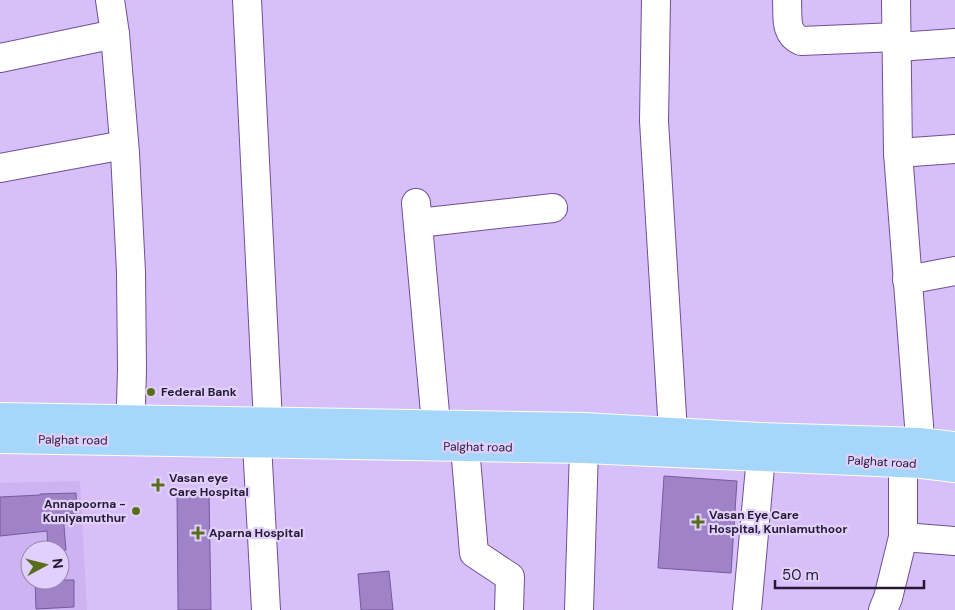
<svg xmlns="http://www.w3.org/2000/svg" width="955" height="610" font-family="'DM Sans',sans-serif">
<style>
.built{fill:#ceb3f3;fill-rule:evenodd}
.building{fill:#9f82c7;stroke:#775a9c}
.lines{fill:none;stroke-linecap:round;stroke-linejoin:round}
.minor-casing{stroke:#6f5193;stroke-width:30}
.major-casing{stroke:#fff;stroke-width:30}
.minor{stroke:#fff;stroke-width:28}
.major{stroke:#a6d7fb;stroke-width:28}
.poi-dot{fill:#596e1d;stroke:#e1cffc;stroke-width:2}
.labels{text-anchor:middle;dominant-baseline:central;stroke-width:4.5;stroke-linejoin:round;paint-order:stroke}
.poi-label{font-size:12px;font-weight:bold;fill:#261a35;stroke:#e1cffc;text-anchor:start}
.street-label{font-size:12px;fill:#261a35;stroke:#e1cffc}
</style>
<rect width="100%" height="100%" fill="#d7bffa"/>
<path class="built" d="M80 481 87 610H0V483ZM30 550H60V580H30Z"/>
<g class="building">
<path d="M664 476 737 481 731 573 658 568Z"/>
<path d="M177 491H209L211 610H178Z"/>
<path d="M76 493 77 513 63 514 66 550H48L47 531 0 536V497L40 495V494Z"/>
<path d="M389 571 393 610H361L358 574Z"/>
<path d="M35 580H74V607L36 609Z"/>
</g>
<g class="lines">
<defs>
<g id="minor">
<path d="M110 0 115 34 125 153 131 272 132 369 130 441"/>
<path d="M247 0 268 422"/>
<path d="M656 0 654 121 673 432"/>
<path d="M787 0C788 16 784 34 801 41L897 37"/>
<path d="M896 0 898 153 922 464"/>
<path d="M897 47 955 43"/>
<path d="M0 58 115 34"/>
<path d="M898 153 955 149"/>
<path d="M0 168 124 145"/>
<path d="M416 203 436 424"/>
<path d="M418 223 553 208"/>
<path d="M907 280 955 271"/>
<path d="M257 444 266 610"/>
<path d="M465 447 474 553 510 577 509 610"/>
<path d="M903 537 955 541"/>
<path d="M579 610 584 449"/>
<path d="M747 610 761 456 760 437"/>
<path d="M883 610 888 598 903 537V463"/>
</g>
<g id="major">
<path d="M0 417 584 427 760 437 919 442 955 446"/>
<path d="M0 439 584 449 922 464 955 468"/>
</g>
</defs>
<use href="#minor" class="minor-casing"/>
<use href="#major" class="major-casing"/>
<use href="#minor" class="minor"/>
<use href="#major" class="major"/>
</g>
<g class="poi-dot">
<circle cx="151" cy="392" r="5"/>
<path d="M155.5 477.5h5v5h5v5h-5v5h-5v-5h-5v-5h5z"/>
<circle cx="136" cy="511" r="5"/>
<path d="M695.5 514.5h5v5h5v5h-5v5h-5v-5h-5v-5h5z"/>
<path d="M195.5 525.5h5v5h5v5h-5v5h-5v-5h-5v-5h5z"/>
</g>
<g class="labels">
<g class="poi-label">
<text x="161" y="392">Federal Bank</text>
<text x="169" y="478">Vasan eye<tspan x="169" dy="14">Care Hospital</tspan></text>
<text x="126" y="504" text-anchor="end">Annapoorna -<tspan x="126" dy="14">Kuniyamuthur</tspan></text>
<text x="709" y="515">Vasan Eye Care<tspan x="709" dy="14">Hospital, Kuniamuthoor</tspan></text>
<text x="209" y="533">Aparna Hospital</text>
</g>
<g class="street-label">
<text transform="translate(73 440) rotate(1)">Palghat road</text>
<text transform="translate(478 447) rotate(1)">Palghat road</text>
<text transform="translate(882 462) rotate(3)">Palghat road</text>
</g>
</g>
<g transform="translate(45 565) rotate(83)"><circle r="24" fill="#e1cffc" stroke="#9687ac"/>
<path d="M0-4L9 19L0 12L-9 19Z" fill="#596e1d"/>
<text y="-8" font-size="14" font-weight="bold" text-anchor="middle" fill="#261a35">N</text>
</g>
<path d="M775 580v8h149v-8" fill="none" stroke="#261a35" stroke-width="2.5"/>
<text x="782" y="580" font-size="15" fill="#261a35" stroke="#e1cffc" stroke-width="4" paint-order="stroke">50 m</text>
</svg>
